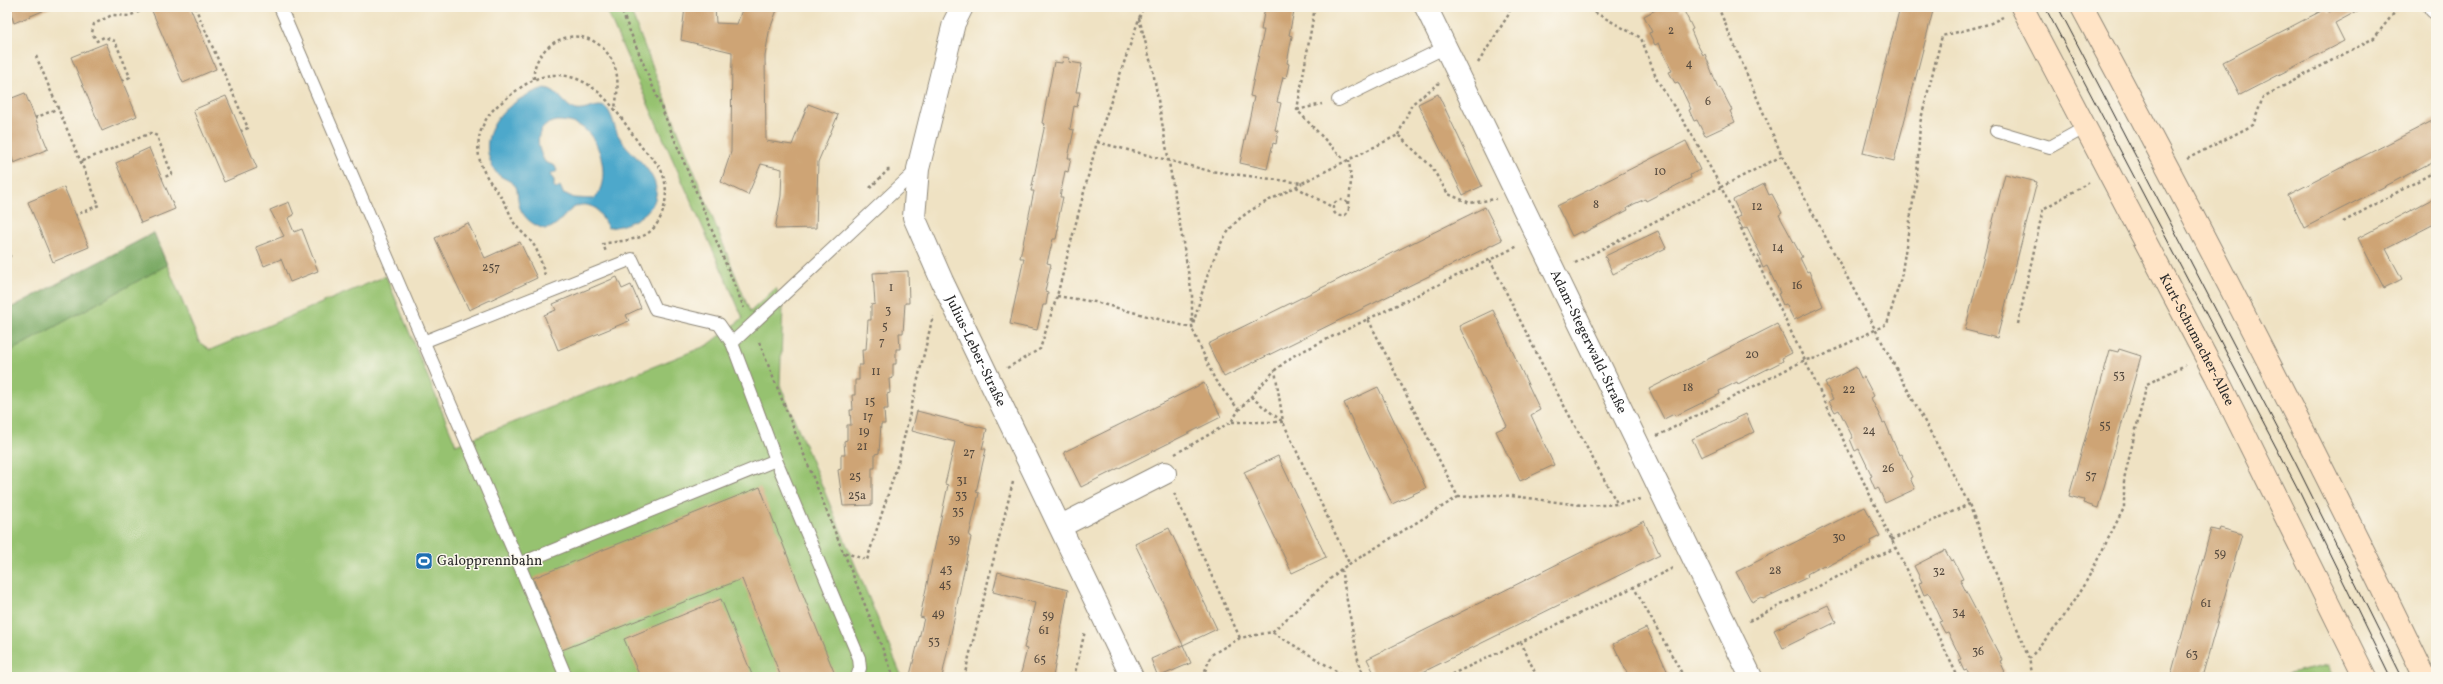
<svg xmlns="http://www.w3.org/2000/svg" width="2443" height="684" font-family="Vollkorn,serif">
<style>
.green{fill:#96c270;stroke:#60764e}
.forest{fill:#78a862;stroke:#526a46}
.water{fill:#4ea8cb;stroke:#3c6a7b;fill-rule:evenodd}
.building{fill:#cea475}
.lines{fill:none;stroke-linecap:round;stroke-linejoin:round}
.lane-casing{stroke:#8d8677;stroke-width:14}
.street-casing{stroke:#8d8677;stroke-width:24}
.secondary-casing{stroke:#8d8677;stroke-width:24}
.path{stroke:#8d8677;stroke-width:2.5;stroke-dasharray:3 3;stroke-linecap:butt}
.lane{stroke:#fff;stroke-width:12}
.street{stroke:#fff;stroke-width:22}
.secondary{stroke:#ffe4c6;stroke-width:22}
.tram{stroke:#2b2b2b;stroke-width:1}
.labels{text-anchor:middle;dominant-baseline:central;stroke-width:3;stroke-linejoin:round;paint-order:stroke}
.number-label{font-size:12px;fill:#54493e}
.street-label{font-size:14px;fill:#2b2b2b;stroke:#fbf7ec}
.poi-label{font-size:14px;fill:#2b2b2b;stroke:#fbf7ec;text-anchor:start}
</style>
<rect width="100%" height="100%" fill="#fbf7ec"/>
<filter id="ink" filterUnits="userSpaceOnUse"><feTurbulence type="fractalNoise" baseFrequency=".025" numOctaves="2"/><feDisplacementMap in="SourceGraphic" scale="8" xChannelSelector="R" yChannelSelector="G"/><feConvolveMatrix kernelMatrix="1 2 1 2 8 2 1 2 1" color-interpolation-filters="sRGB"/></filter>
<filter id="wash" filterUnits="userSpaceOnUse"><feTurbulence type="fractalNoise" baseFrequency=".012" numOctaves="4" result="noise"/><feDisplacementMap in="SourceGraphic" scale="16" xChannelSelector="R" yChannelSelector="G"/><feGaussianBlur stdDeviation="0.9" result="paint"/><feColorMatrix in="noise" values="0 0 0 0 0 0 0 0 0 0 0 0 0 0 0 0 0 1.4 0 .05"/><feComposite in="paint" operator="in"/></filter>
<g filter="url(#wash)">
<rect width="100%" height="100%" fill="#efe2c3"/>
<g class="green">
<path d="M605 7H629L750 312 776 288 783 307 780 385 902 677H7V310L154 233 199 342 210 350 386 276 456 445 708 345 743 318Z"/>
<path d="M2328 665 2334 677H2276Z"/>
</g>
<path class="forest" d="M154 233 167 265 7 353V310Z"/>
<path class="water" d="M545 88C560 90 563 106 576 110 586 112 598 102 606 108 613 114 614 130 620 138 629 152 643 161 651 175 670 206 633 226 608 228L597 209C569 193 564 228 545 229 531 225 519 214 518 199 517 195 518 191 516 187 511 179 500 179 495 171 471 132 510 98 545 88ZM556 121C565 121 575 122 583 128 602 142 611 181 594 199L574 198 566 194 564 195 560 186 556 189 554 187V180L550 175 557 171 555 166 545 162C536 146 533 127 556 121Z"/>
<g id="blocks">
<g class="building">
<path d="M9 7H52L14 23Z"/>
<path d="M163 7H190L216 69 183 83 152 11Z"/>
<path d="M685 7H715L716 23 737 24 743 7H778L769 32 765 56 766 141 792 145 808 104 838 115 818 162 816 228 775 229 781 196 782 169 761 164 748 195 721 182 731 152 732 52 681 40Z"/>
<path d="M1265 7H1299L1298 11H1294L1289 35 1292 36 1287 63 1289 64 1286 78 1283 77 1277 102 1281 103 1275 130 1278 131 1276 144 1273 143 1267 169 1240 163 1254 97 1250 96 1264 30H1261Z"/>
<path d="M1661 7H1679L1681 11 1683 9 1693 29 1691 30 1696 42 1703 55 1705 54 1718 88 1720 87 1732 110 1730 111 1735 122 1705 136 1697 120 1694 121 1689 110 1691 109 1678 82 1675 83 1669 72 1672 71 1659 43 1655 45 1649 33 1652 32 1644 16Z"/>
<path d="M1900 7H1934L1894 161 1863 153Z"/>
<path d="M2338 7H2365L2335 23 2344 41 2240 95 2223 62 2327 8 2329 12Z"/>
<path d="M106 43 137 116 102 131 71 57Z"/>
<path d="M1063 57 1070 58 1069 62 1082 64 1076 92H1080L1077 107 1074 106 1070 129 1074 130 1068 158H1071L1068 172 1065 171 1060 197H1063L1057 225H1059L1056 239H1053L1047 263 1051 264 1045 291 1048 292 1046 305H1043L1037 330 1010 324 1024 258H1020L1034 191H1031L1045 124 1042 123 1054 62 1062 63Z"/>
<path d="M25 93 48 149 14 163 7 146V100Z"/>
<path d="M1438 94 1482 186 1463 195 1418 104Z"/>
<path d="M226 96 257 168 224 182 193 110Z"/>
<path d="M2436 119V160L2304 228 2288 195Z"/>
<path d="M1686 141 1700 170 1690 175 1691 178 1646 201 1645 199 1634 204 1627 208 1628 210 1583 233 1582 231 1572 236 1557 206Z"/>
<path d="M149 148 175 209 141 223 116 163Z"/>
<path d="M2005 174 2037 182 1997 338 1965 330Z"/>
<path d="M1764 184 1769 195 1772 194 1782 213 1779 215 1802 257 1800 258 1807 272 1809 271 1823 306 1794 320 1786 304 1783 305 1778 294 1780 293 1767 266 1763 268 1758 256 1761 255 1747 227 1743 229 1737 218 1741 216 1733 200Z"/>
<path d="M64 187 89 247 53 262 28 202Z"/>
<path d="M2436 197V223L2386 249 2402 279 2384 288 2358 238Z"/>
<path d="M289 202 294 215 288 218 294 232 302 229 318 271 290 282 281 259 264 266 256 247 284 236 270 210Z"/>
<path d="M1485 207 1502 240 1224 377 1208 344Z"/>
<path d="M468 223 485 258 520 242 537 278 469 310 435 238Z"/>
<path d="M1658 231 1666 248 1613 274 1605 256Z"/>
<path d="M908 271 909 303H905L903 333H899L900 349H896V364H893V378L889 379 890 393 887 394 888 409H884L885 424H881L879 453 875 454V468H872V505L843 506 838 470 841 469V455H845L844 441 847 440V425H851L850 410H853L852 395H855V380H859V365H863L862 350H866L868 320H871V305L875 304 873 273Z"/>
<path d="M617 277 622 289 631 285 641 308 626 315 629 321 558 350 544 315 556 310 553 304Z"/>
<path d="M1493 310 1540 410 1531 415 1554 465 1520 481 1496 431 1507 426 1459 326Z"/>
<path d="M1777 324 1792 353 1782 358 1783 361 1738 384 1737 382 1719 391 1720 394 1675 416 1674 414 1664 419 1649 389Z"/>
<path d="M2119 349 2141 356 2098 508 2083 503 2084 500 2069 496 2110 350 2118 352Z"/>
<path d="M1856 367 1861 378 1864 377 1874 396 1871 398 1883 423 1885 422 1899 455 1901 454 1912 477 1910 478 1915 489 1885 503 1878 487 1875 489 1870 477 1872 476 1859 449 1855 451 1850 439 1853 438 1839 410 1835 412 1829 401 1833 399 1825 383Z"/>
<path d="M1204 383 1221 417 1081 487 1064 452Z"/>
<path d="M1378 387 1426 488 1392 504 1344 403Z"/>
<path d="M917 411 987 429 982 449H986L976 492 979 493 969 536 971 537 942 677 910 675 924 618 920 617 948 485 945 484 955 442 912 431Z"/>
<path d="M1746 414 1754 432 1701 457 1692 439Z"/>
<path d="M1278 456 1326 557 1292 573 1244 472Z"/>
<path d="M760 487 836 677H781L742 579 562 650 533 578Z"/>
<path d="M1865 507 1880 536 1870 541 1871 544 1826 567 1824 565 1814 570 1807 574 1808 577 1763 599 1761 597 1752 602 1736 572Z"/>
<path d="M1644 521 1660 555 1413 677H1376L1367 659Z"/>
<path d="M1169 528 1217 629 1183 645 1135 544Z"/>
<path d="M2220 528 2242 534 2202 677 2171 675 2211 529 2219 531Z"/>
<path d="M1945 550 1951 561 1953 559 1963 579 1960 580 2002 660 2000 661 2005 672 1993 677H1971L1967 670 1964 671 1959 660 1961 659 1948 632 1945 633 1939 622 1942 621 1929 593 1924 595 1919 583 1922 582 1914 566Z"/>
<path d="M998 572 1068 590 1053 677H1020L1027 649 1024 648 1035 603 993 592Z"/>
<path d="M721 599 753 677H640L624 639Z"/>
<path d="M1828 605 1836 622 1783 648 1774 630Z"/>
<path d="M1646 628 1657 649 1670 677H1629L1613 644Z"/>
<path d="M1183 645 1191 663 1158 677 1151 659Z"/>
</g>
</g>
</g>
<g filter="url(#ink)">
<use href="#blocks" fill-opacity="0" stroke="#8d8677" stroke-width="1"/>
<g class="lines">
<defs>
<g id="lane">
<path d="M280 7 519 564 776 460 732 343 918 169"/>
<path d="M1338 100 1446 47"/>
<path d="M1996 131 2050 147 2086 127"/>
<path d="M423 342 632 259 655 309 719 324 732 343"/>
<path d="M776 460 859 658 860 668 857 677"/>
<path d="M519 564 566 677"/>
</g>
<g id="street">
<path id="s1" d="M962 7 954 23 918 169 914 217 942 281 1132 677"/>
<path id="s2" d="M1426 7 1751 677"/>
<path d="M2435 7 2436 8"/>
<path d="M1061 526 1165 473"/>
</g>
<g id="secondary">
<path id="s3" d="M2022 7 2216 376 2365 677"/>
<path d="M2082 7C2201 228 2316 451 2425 677"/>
</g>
</defs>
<use href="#lane" class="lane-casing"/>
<use href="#street" class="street-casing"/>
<use href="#secondary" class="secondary-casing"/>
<g class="path">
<path d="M195 7 248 128 241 131"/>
<path d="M620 7 744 308"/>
<path d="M1315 7 1297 110 1345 161"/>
<path d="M1718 7 1782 156 1969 504 2029 659 2033 677"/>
<path d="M1139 18 1153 71 1192 294V328L1215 380 1239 410"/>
<path d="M36 56 99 205 76 215"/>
<path d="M1478 63 1509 14 1510 7"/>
<path d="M534 79C533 68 537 59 544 51 569 24 607 37 616 71 619 84 617 96 615 108"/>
<path d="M122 81 130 77 115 41 104 37 97 41 92 33 94 24 112 15 129 16 149 7"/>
<path d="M1297 110 1322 104"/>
<path d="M35 118 59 108"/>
<path d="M1398 135 1412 104 1439 83"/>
<path d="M1097 142 1210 171 1302 183 1398 135 1431 166 1448 194 1470 203 1496 199"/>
<path d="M1782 156 1721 187 1958 677"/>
<path d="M2187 159 2253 125 2263 97 2374 38 2399 7"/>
<path d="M82 161 151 133 157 136 172 174 162 178"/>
<path d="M1296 187 1332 207"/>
<path d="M870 188 888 170H892"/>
<circle cx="1341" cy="208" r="8"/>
<path d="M1349 204 1351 181 1349 160"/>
<path d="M2343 222 2436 171"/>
<path d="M7 250 10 256 7 258"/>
<path d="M1490 260 1548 376 1618 505"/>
<path d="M1575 263 1721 187 1694 138 1657 80 1641 38 1585 7"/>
<path d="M545 275C542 266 539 252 533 244 527 236 518 230 513 221 510 215 508 208 504 202 496 188 484 177 480 161 474 138 484 115 502 102 518 89 535 74 558 75 598 77 619 115 640 145 645 152 653 158 658 165 672 184 667 223 645 235 633 241 616 241 603 244L606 252"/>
<path d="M1057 296 1095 302 1192 328C1202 295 1214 237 1243 216 1261 202 1283 195 1302 183"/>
<path d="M1368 319 1518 246"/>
<path d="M2018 324 2043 209 2090 182"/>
<path d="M759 342 843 552 867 560 898 463 933 316"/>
<path d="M1007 368 1040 349 1057 296 1097 142 1143 7"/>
<path d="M1251 397 1283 422 1349 563"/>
<path d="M1232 422H1283L1275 370"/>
<path d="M1657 436 1805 360 1818 358 1887 324 1901 278 1917 176 1920 123 1942 36 1989 24 2003 17"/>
<path d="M1175 454 1231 422 1239 410 1275 370 1293 356 1368 319 1458 497 1341 569 1272 632"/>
<path d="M1174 493 1240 638"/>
<path d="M1458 497C1468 497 1478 495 1489 495 1543 495 1584 515 1640 499"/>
<path d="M1891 540 1969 504"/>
<path d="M844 553 894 677"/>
<path d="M1341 569 1358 659 1364 677"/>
<path d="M1633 586 1684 677"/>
<path d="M1749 621 1895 548"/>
<path d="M2029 659 2061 621 2087 580 2124 508V479L2147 384 2185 365"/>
<path d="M1205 671 1211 655 1240 638 1272 632 1346 677"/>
<path d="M964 677 1013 482"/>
<path d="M1074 677 1085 631"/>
<path d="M1446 677 1521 642"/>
<path d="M1537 677 1521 642 1675 567"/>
</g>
<use href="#lane" class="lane"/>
<use href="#street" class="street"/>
<use href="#secondary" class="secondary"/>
<g class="tram">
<path d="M2045 7 2299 491 2390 677"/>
<path d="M2058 7 2294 460 2402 677"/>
</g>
</g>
</g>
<defs>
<symbol id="stadium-square" viewBox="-11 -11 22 22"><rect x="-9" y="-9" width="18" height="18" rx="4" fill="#1f6fb2" stroke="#fbf7ec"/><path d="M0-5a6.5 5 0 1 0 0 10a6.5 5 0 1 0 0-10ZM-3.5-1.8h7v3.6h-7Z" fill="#fff"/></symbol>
</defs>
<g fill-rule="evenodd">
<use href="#stadium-square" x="414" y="551" width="20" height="20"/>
</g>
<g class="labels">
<g class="number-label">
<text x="1671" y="31">2</text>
<text x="1689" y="64">4</text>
<text x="1708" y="102">6</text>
<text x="1660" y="172">10</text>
<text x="1596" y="205">8</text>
<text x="1757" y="207">12</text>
<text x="1778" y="248">14</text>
<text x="491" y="268">257</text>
<text x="1797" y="286">16</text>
<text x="891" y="288">1</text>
<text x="888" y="311">3</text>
<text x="885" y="327">5</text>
<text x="882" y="342">7</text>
<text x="1752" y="355">20</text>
<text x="876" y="372">11</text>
<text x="2119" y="376">53</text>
<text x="1688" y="388">18</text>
<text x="1849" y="390">22</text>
<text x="870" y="402">15</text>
<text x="868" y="417">17</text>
<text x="2105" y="426">55</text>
<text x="1869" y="431">24</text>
<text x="864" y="432">19</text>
<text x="862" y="447">21</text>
<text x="969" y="453">27</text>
<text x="1888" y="469">26</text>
<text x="2091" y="476">57</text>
<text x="855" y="477">25</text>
<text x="962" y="481">31</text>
<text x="857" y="496">25a</text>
<text x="961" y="496">33</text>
<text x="958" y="512">35</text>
<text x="1839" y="538">30</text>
<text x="954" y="540">39</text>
<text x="2220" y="554">59</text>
<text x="946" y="570">43</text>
<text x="1775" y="571">28</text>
<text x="1939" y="572">32</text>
<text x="945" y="585">45</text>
<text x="2206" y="604">61</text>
<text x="1959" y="613">34</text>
<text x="938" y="614">49</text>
<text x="1048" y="616">59</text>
<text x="1044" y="631">61</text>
<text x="934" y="642">53</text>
<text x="1978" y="652">36</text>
<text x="2192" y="655">63</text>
<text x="1040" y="660">65</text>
</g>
<g class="street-label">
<text stroke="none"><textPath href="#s3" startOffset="376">Kurt-Schumacher-Allee</textPath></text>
<text stroke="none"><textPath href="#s2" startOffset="372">Adam-Stegerwald-Straße</textPath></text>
<text stroke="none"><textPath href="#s1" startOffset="364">Julius-Leber-Straße</textPath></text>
</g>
<g class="poi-label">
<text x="437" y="561">Galopprennbahn</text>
</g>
</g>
<rect width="2443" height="684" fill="none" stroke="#fbf7ec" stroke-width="24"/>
</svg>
